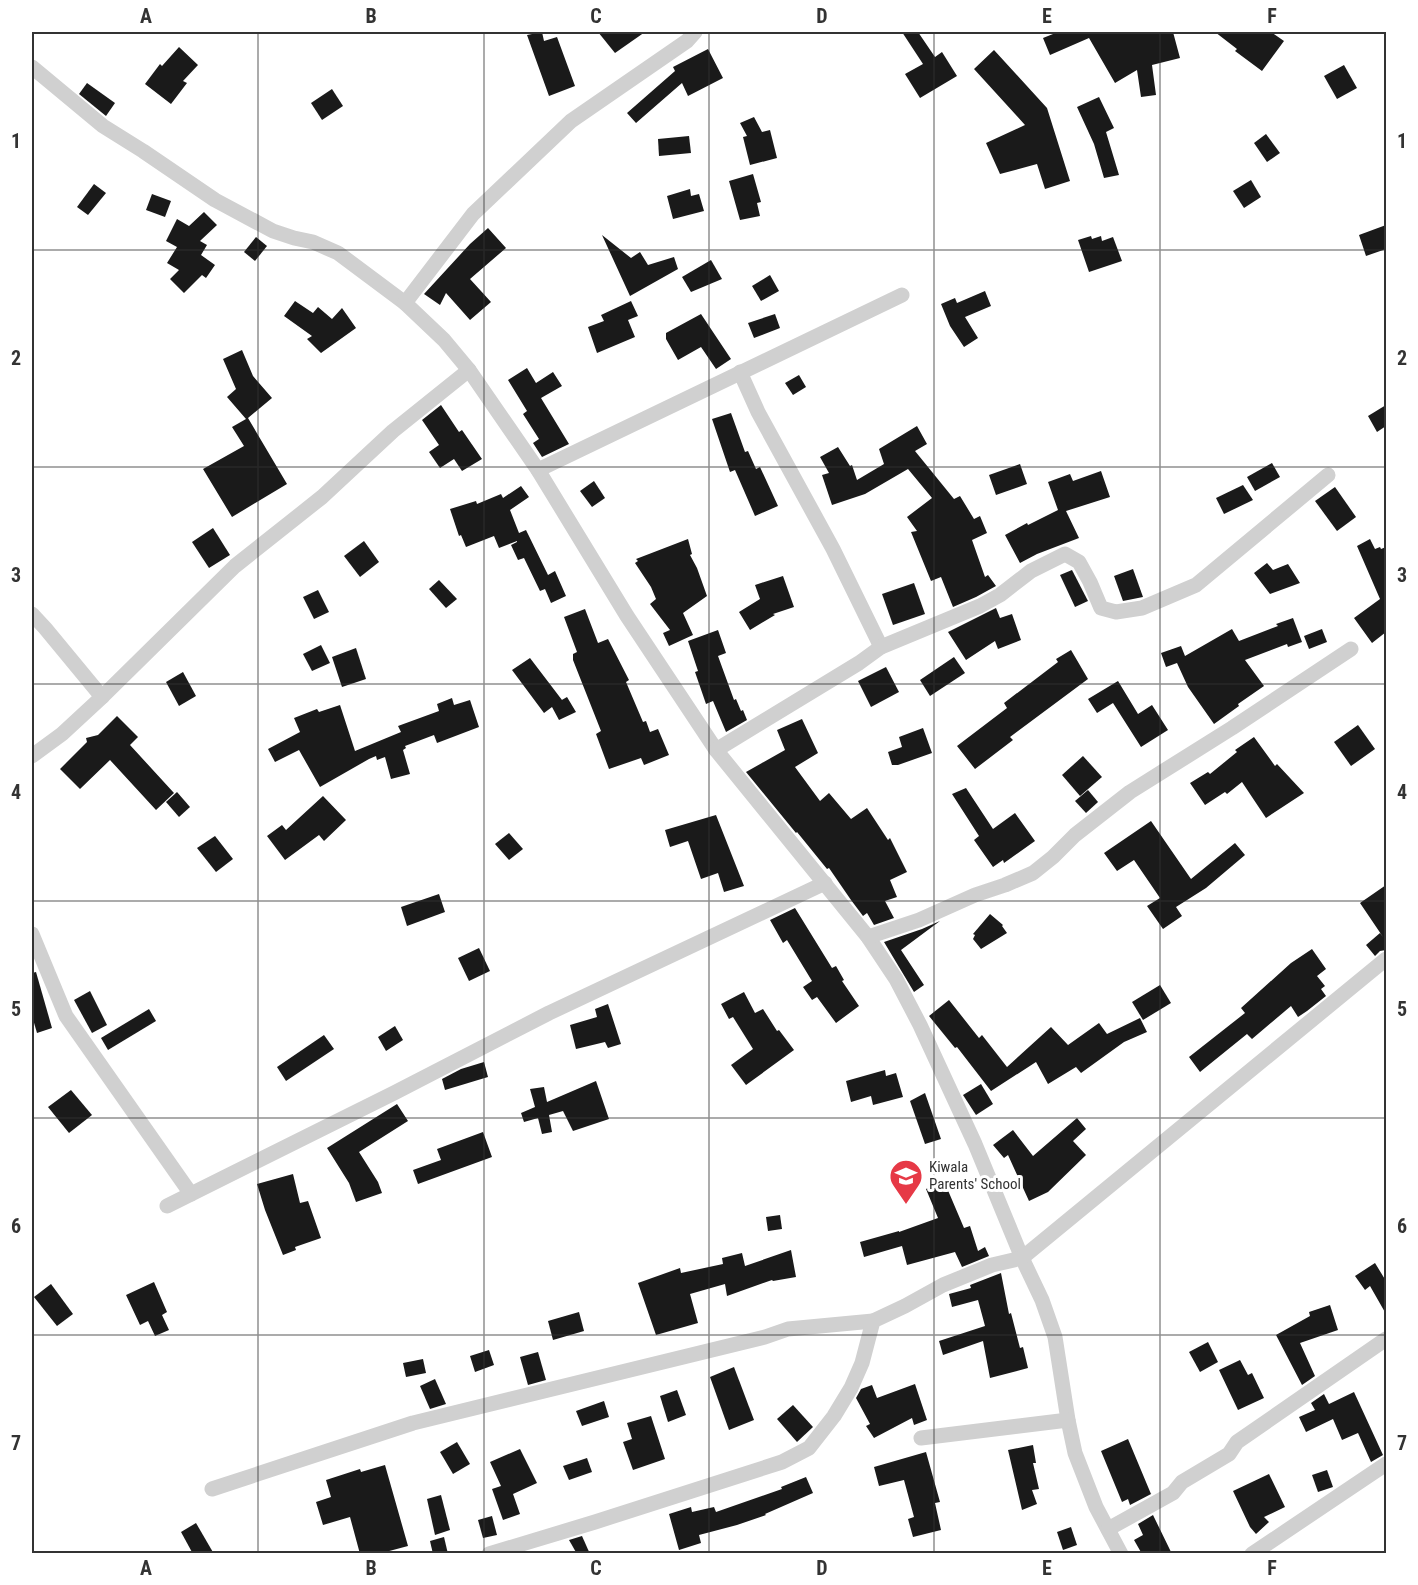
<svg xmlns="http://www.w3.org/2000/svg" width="1418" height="1585" font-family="'Roboto Condensed',sans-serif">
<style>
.building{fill:#1a1a1a}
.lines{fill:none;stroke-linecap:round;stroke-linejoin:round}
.minor{stroke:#d0d0d0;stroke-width:15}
.grid{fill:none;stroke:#333;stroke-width:1.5;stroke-opacity:0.55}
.labels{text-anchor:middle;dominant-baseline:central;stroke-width:6;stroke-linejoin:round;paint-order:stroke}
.poi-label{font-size:15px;fill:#333;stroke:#fff;text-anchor:start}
.neatline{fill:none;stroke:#333;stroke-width:2}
.grid-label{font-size:20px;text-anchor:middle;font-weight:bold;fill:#333}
</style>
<rect width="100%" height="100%" fill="#fff"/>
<g class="building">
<path d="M542 32 544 41 557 37 575 86 549 96 527 35Z"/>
<path d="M598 32H645L615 53Z"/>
<path d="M902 32H918L935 57 942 52 957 76 920 98 905 74 923 64Z"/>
<path d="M1058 32H1173L1180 58 1152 65 1156 95 1141 97 1137 70 1115 83 1089 38 1050 55 1043 38Z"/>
<path d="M1215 32H1271L1284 41 1262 71 1235 51 1237 49Z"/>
<path d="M179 47 198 65 183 81 187 83 171 104 145 84 160 64 162 66Z"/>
<path d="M708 49 723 78 688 96 682 83 636 123 627 113 675 71 673 67Z"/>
<path d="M994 50 1047 108 1070 181 1045 189 1037 164 1000 174 986 143 1025 125 974 69Z"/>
<path d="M1344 65 1357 88 1337 99 1324 76Z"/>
<path d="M87 83 115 103 106 116 79 94Z"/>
<path d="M332 89 343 106 322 120 311 103Z"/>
<path d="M1099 97 1114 128 1106 132 1119 175 1104 178 1094 144 1077 107Z"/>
<path d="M754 117 762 132 770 130 777 158 750 165 743 137 747 136 740 123Z"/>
<path d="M1266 134 1280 153 1267 162 1254 143Z"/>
<path d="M689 136 691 153 659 156 658 139Z"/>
<path d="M753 174 761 202 757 203 760 216 740 220 729 181Z"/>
<path d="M1251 180 1261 197 1244 208 1233 191Z"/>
<path d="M94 184 106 193 88 215 77 207Z"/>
<path d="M690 189 691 196 699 194 704 211 673 219 667 196Z"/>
<path d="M152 194 171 201 165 217 146 210Z"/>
<path d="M204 212 217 225 200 241 207 245 201 255 215 265 206 278 202 275 184 293 170 279 179 270 167 263 177 247 166 241 177 219 189 226Z"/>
<path d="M1386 225V249L1366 256 1359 235Z"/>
<path d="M488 228 506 248 470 279 491 302 470 320 446 293 440 305 424 294 470 244Z"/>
<path d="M602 235 631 258 640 252 648 265 674 257 678 269 630 296Z"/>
<path d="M1091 236 1092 239 1101 236 1102 241 1113 237 1122 261 1089 272 1078 240Z"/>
<path d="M256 237 267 246 255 261 244 252Z"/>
<path d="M711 260 722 279 691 292 682 277Z"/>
<path d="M770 275 779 291 761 301 752 286Z"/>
<path d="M985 291 991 306 965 317 978 338 964 347 950 326 941 304 955 298 957 303Z"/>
<path d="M295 301 313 313 318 307 332 319 342 308 356 328 321 353 307 339 312 336 284 316Z"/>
<path d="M631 301 638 316 628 320 635 337 597 353 588 327 604 321 601 315Z"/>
<path d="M701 314 731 359 716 369 701 347 678 360 666 339V333Z"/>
<path d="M775 314 780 328 754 338 748 323Z"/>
<path d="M242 350 253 376 272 398 248 418 287 484 232 517 203 469 244 446 232 427 246 419 227 397 236 389 223 359Z"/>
<path d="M527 368 536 383 553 372 562 386 541 398 569 444 542 457 533 443 539 439 523 414 527 411 508 380Z"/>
<path d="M799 375 806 387 793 395 785 383Z"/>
<path d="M441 405 459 432 462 430 482 459 462 471 454 459 440 468 429 452 439 445 422 420Z"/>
<path d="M1386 405V426L1377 432 1368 416Z"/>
<path d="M731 413 745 452 748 451 756 469 760 467 778 506 755 516 735 470 730 472 712 419Z"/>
<path d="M917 426 927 444 915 451 954 499 960 496 974 519 980 516 987 533 972 540 985 577 988 575 996 586 976 597 953 607 941 577 931 581 911 532 917 531 907 517 932 498 908 469 865 494 832 505 822 475 829 473 820 457 838 447 850 466 852 465 857 480 884 464 879 449Z"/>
<path d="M1272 463 1280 477 1255 491 1247 477Z"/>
<path d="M1020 464 1027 484 996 495 989 475Z"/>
<path d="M1101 471 1110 497 1066 511 1079 538 1037 554 1020 563 1005 535 1027 523 1028 525 1058 510 1048 482 1070 474 1073 481Z"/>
<path d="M594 481 605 498 592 507 580 491Z"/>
<path d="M1243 485 1253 500 1224 514 1216 498Z"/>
<path d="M521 486 529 497 510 510 519 533 526 530 548 575 555 571 566 596 551 603 545 589 540 591 524 558 518 560 511 545 517 542V541L499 548 494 536 466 547 461 535 459 536 450 509 476 501 477 504 501 494 503 498Z"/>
<path d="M1335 487 1356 517 1337 531 1315 501Z"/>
<path d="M213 528 230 555 209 568 192 542Z"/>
<path d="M688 539 692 554 690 555 697 568 707 596 683 613 693 635 669 646 663 633 670 630 650 604 656 599 651 587 635 563 638 561 636 559Z"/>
<path d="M1370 539 1375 549 1380 547 1381 549 1386 547V632L1372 643 1354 618 1380 599 1357 546Z"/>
<path d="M364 541 379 562 360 577 344 556Z"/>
<path d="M1267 563 1273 570 1288 564 1300 583 1270 594 1254 573Z"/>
<path d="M1133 569 1143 597 1123 601 1114 576Z"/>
<path d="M1072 570 1088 601 1075 607 1060 575Z"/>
<path d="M783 576 794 607 773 614 775 615 750 630 739 612 760 599 755 585Z"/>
<path d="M439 580 457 599 446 608 429 589Z"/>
<path d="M914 583 925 614 893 625 882 594Z"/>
<path d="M318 590 329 612 314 619 303 597Z"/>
<path d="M996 608 1000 618 1012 614 1021 640 998 649 995 641 966 660 948 632Z"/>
<path d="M585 609 598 643 608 639 629 680 626 682 643 722 646 721 650 732 658 729 669 755 644 765 641 758 609 769 596 734 601 731 573 660V654L577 652 564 617Z"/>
<path d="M1293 618 1302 642 1288 647 1287 644 1245 660 1264 686 1238 704 1239 706 1214 724 1188 687 1177 663 1166 667 1161 653 1181 646 1185 656 1232 629 1239 641 1278 626 1276 624Z"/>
<path d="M1322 629 1327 642 1309 649 1304 636Z"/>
<path d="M718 630 726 653 718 656 734 700 736 699 741 711 743 710 747 720 726 732 713 701 706 704 695 672 698 671 688 641Z"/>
<path d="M321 645 330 663 312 671 303 654Z"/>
<path d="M356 648 366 679 342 687 332 657Z"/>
<path d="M1071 650 1088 679 1010 737 1013 740 975 769 957 746 1007 708 1004 703 1058 662 1056 659Z"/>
<path d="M954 657 965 673 930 696 920 680Z"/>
<path d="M530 658 562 700 560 701 567 697 576 712 559 720 552 707 544 713 512 670Z"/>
<path d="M886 667 899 692 871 707 858 681Z"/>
<path d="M183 672 196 696 179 706 166 682Z"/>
<path d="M1118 681 1138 714 1152 705 1168 730 1141 747 1113 703 1097 713 1088 699Z"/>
<path d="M452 698 454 705 470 700 479 727 437 743 434 735 405 746 406 748 403 750 410 774 391 779 385 757 377 760 376 756 369 759 320 787 299 750 275 762 268 749 300 732 294 718 317 709 319 712 340 705 355 751 401 732 398 726 439 711 437 704Z"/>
<path d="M117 716 138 737 130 745 174 793 156 810 110 760 80 789 60 769 87 742 86 738 98 735Z"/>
<path d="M802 719 818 753 795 767 820 801 829 793 851 819 867 808 888 840 890 838 907 872 890 880 897 897 885 901 894 918 874 925 867 913 863 916 851 900 829 868 827 869 797 832 796 833 746 772 785 750 777 730Z"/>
<path d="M1358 725 1375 749 1351 766 1334 742Z"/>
<path d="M923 728 932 753 898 765H892L888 752 902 747 899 737Z"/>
<path d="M1254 737 1275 766 1277 764 1304 793 1266 818 1242 782 1227 794 1225 792 1205 805 1190 783 1208 772 1210 774 1237 752 1235 750Z"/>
<path d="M1083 756 1102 777 1080 796 1062 775Z"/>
<path d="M966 788 993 829 1015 813 1035 841 1004 863 1003 860 993 867 974 840 979 836 952 794Z"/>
<path d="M1088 790 1098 802 1086 813 1075 801Z"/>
<path d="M177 792 190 807 179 817 166 802Z"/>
<path d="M323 796 346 820 324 841 319 835 285 860 267 836 282 825 286 830Z"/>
<path d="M716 815 744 886 724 892 718 873 701 879 688 841 670 847 665 830Z"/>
<path d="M1151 821 1191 879 1235 843 1245 855 1206 888 1176 907 1182 916 1163 929 1147 906 1160 898 1134 860 1117 871 1104 853Z"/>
<path d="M509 833 523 849 509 860 495 844Z"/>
<path d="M215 836 233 859 216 872 197 848Z"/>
<path d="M1386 885V950L1380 951 1375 956 1366 945 1380 933 1383 937 1360 903Z"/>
<path d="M439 894 445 912 407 926 401 907Z"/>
<path d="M795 908 832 968 836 966 844 980 842 981 859 1006 836 1023 817 997 812 1000 803 987 812 981 787 940 783 943 770 920Z"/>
<path d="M990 914 1003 925 1002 926 1007 933 981 949 973 939 975 935 973 934Z"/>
<path d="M940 921 901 950 924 985 914 992 884 942 922 929Z"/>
<path d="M479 948 490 971 469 981 458 958Z"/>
<path d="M1312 949 1326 969 1317 976 1325 986 1321 989 1326 996 1307 1011 1298 1017 1291 1006 1252 1039 1247 1034 1200 1072 1189 1057 1245 1013 1241 1008 1291 963Z"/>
<path d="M36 972 52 1028 37 1033 32 1016V973Z"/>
<path d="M1160 985 1171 1003 1143 1020 1132 1002Z"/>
<path d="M90 991 107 1025 92 1033 74 1000Z"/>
<path d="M744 992 755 1013 763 1009 777 1031 779 1030 794 1050 746 1085 731 1065 753 1049 733 1017 729 1019 721 1004Z"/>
<path d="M949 1000 979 1038 982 1035 1007 1067 1051 1027 1068 1045 1099 1023 1107 1034 1140 1018 1147 1032 1124 1042 1081 1073 1076 1067 1048 1084 1036 1062 991 1091 957 1047 955 1048 929 1016Z"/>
<path d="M608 1004 621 1044 608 1048 605 1042 576 1049 570 1025 597 1017 595 1009Z"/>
<path d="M149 1009 156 1021 108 1050 101 1038Z"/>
<path d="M395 1026 403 1040 386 1051 378 1037Z"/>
<path d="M324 1035 334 1049 286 1081 277 1067Z"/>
<path d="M484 1062 488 1077 445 1090 442 1079 461 1069Z"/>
<path d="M885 1070 886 1076 896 1073 903 1097 873 1105 871 1096 851 1102 846 1081Z"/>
<path d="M596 1081 609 1119 573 1131 563 1111 549 1115 552 1132 542 1134 538 1118 524 1122 521 1113 535 1107 530 1089 544 1087 547 1102Z"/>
<path d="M981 1084 993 1104 976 1115 963 1095Z"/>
<path d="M71 1090 92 1115 69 1133 48 1107Z"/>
<path d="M925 1093 941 1139 925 1144 910 1101Z"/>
<path d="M397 1104 408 1121 359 1152 378 1182 382 1193 356 1202 349 1183 327 1148Z"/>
<path d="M1077 1118 1086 1129 1073 1141 1086 1155 1048 1192 1029 1201 1008 1155 1004 1158 993 1145 1013 1130 1033 1156Z"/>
<path d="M483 1132 492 1157 418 1184 413 1170 441 1160 437 1149Z"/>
<path d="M293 1174 300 1203 308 1201 321 1238 295 1247 296 1250 283 1255 265 1210 257 1184Z"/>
<path d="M944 1181 964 1228 970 1226 978 1251 985 1247 989 1256 962 1267 955 1252 907 1265 902 1246 864 1257 860 1242 899 1231V1232L938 1218 926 1189Z"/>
<path d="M780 1215 782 1229 768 1231 766 1217Z"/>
<path d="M791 1250 796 1277 773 1281 772 1280 727 1296 725 1284 690 1294 698 1323 656 1335 638 1283 680 1268 681 1273 723 1264 722 1258 742 1253 745 1266Z"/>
<path d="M1375 1263 1386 1281V1314L1370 1286 1365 1290 1355 1276Z"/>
<path d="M1001 1273 1009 1314 1011 1313 1020 1348 1023 1347 1028 1368 990 1378 983 1341 943 1355 939 1341 985 1326 978 1300 952 1307 949 1294 971 1288 970 1285Z"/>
<path d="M154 1282 167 1312 162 1315 169 1330 155 1336 148 1321 140 1325 126 1295Z"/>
<path d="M51 1284 73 1314 57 1326 34 1297Z"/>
<path d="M1330 1305 1338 1330 1300 1343 1315 1376 1302 1385 1276 1335 1310 1316 1309 1312Z"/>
<path d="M579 1312 584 1331 553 1340 548 1321Z"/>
<path d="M1208 1342 1218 1362 1200 1372 1189 1352Z"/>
<path d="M489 1350 494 1365 475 1372 470 1356Z"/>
<path d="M538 1352 546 1380 528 1385 520 1357Z"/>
<path d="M423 1359 426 1373 406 1377 403 1363Z"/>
<path d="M1240 1360 1248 1375 1252 1373 1264 1398 1238 1410 1219 1370Z"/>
<path d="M734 1367 754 1420 729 1430 710 1377Z"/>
<path d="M435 1379 446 1404 430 1409 420 1386Z"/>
<path d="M915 1384 927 1420 914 1425 912 1418 874 1438 866 1426 870 1424 856 1398 861 1389 872 1385 877 1398Z"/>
<path d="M677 1390 686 1415 668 1422 660 1396Z"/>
<path d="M1354 1392 1383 1455 1371 1462 1358 1433 1342 1440 1333 1419 1306 1432 1299 1417 1315 1410 1311 1403 1324 1394 1329 1404Z"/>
<path d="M604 1401 609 1417 582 1426 576 1411Z"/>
<path d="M793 1405 813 1427 797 1442 777 1419Z"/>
<path d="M651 1416 665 1459 633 1470 623 1442 632 1439 627 1423Z"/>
<path d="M1128 1439 1151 1494 1153 1493 1130 1505 1128 1499 1122 1502 1101 1451Z"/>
<path d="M457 1442 470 1464 453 1474 440 1452Z"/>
<path d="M1033 1445 1036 1463H1033L1039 1489 1032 1490 1037 1504 1022 1510 1008 1450Z"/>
<path d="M520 1449 537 1483 513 1494 520 1514 503 1520 492 1489 501 1486 490 1462Z"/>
<path d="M926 1452 940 1502 935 1503 941 1530 913 1537 908 1519 914 1517 904 1480 879 1486 874 1467Z"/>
<path d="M587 1458 592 1472 569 1480 563 1466Z"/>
<path d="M385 1465 408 1546 378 1554H360L350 1517 323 1525 316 1502 331 1497 326 1480 360 1469 361 1472Z"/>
<path d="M1327 1470 1333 1487 1318 1492 1312 1475Z"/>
<path d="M1269 1474 1285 1507 1264 1517 1269 1522 1256 1534 1250 1527 1233 1491Z"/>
<path d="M806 1477 813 1493 765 1514 766 1515 737 1525 699 1535 701 1543 679 1550 669 1514 691 1507 692 1512 714 1507 716 1512 782 1489 781 1487Z"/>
<path d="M441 1495 450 1530 435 1535 427 1499Z"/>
<path d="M1153 1515 1172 1554H1142L1134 1540 1143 1535 1138 1524Z"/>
<path d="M492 1516 497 1535 483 1538 478 1520Z"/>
<path d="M196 1523 214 1554H193L181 1532Z"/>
<path d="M1071 1527 1077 1545 1063 1550 1057 1532Z"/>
<path d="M582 1536 590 1554H577L569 1540Z"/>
<path d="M444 1537 448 1554H433L430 1541Z"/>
</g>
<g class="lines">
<g class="minor">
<path d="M32 67 103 126 143 151 215 200 273 231 294 238 313 242 338 253 405 303 444 340 469 370 538 470 627 616 716 750 868 937 896 979 920 1025 975 1144 1022 1258 1042 1300 1055 1337 1068 1420 1075 1453 1096 1507 1121 1554"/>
<path d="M405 303 473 214 571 121 687 41 695 32"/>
<path d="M740 372 758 412 833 549 881 647"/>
<path d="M538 470 902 295"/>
<path d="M32 614 45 628 102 697"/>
<path d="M716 750 859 663 881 647 980 606 1000 595 1031 571 1065 554 1079 562 1090 582 1101 608 1116 612 1142 608 1196 585 1328 475"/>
<path d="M32 756 62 734 102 697 235 566 322 497 393 431 469 370"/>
<path d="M32 934 66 1016 191 1194"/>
<path d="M868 937 919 920 975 895 1005 885 1033 873 1053 857 1075 835 1130 792 1232 728 1351 649"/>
<path d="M167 1206 394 1093 549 1013 825 883"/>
<path d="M921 1438 1068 1420"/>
<path d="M212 1489 413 1423 765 1337 788 1329 873 1321"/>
<path d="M1108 1529 1173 1493 1182 1482 1229 1454 1237 1442 1386 1339"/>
<path d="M489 1554 595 1522 782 1462 809 1448 834 1416 851 1388 862 1363 873 1321 905 1306 943 1285 992 1265 1022 1258 1386 959"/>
<path d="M1252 1554 1386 1464"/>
</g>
</g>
<path class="grid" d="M258 32V1554M484 32V1554M709 32V1554M934 32V1554M1160 32V1554M32 250H1386M32 467H1386M32 684H1386M32 901H1386M32 1118H1386M32 1335H1386"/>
<defs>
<symbol id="school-pin" viewBox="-11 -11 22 30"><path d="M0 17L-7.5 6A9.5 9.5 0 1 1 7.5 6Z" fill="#e63946" stroke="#fff"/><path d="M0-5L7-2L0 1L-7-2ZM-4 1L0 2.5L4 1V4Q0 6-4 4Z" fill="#fff"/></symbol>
</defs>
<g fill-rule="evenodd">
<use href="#school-pin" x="887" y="1157" width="38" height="52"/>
</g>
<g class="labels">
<g class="poi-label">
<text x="929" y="1167">Kiwala<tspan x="929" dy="17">Parents' School</tspan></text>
</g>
</g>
<rect width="1418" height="1585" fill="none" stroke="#ffffff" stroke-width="66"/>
<rect x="33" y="33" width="1352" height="1519" class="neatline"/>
<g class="grid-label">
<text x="146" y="23">A</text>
<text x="371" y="23">B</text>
<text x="596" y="23">C</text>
<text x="822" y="23">D</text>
<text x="1047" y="23">E</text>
<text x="1272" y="23">F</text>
<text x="16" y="148">1</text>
<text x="1402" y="148">1</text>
<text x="16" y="365">2</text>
<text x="1402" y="365">2</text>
<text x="16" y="582">3</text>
<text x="1402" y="582">3</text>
<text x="16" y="799">4</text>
<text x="1402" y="799">4</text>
<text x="16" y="1016">5</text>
<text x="1402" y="1016">5</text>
<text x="16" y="1233">6</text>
<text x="1402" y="1233">6</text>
<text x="16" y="1450">7</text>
<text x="1402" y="1450">7</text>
<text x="146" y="1575">A</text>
<text x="371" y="1575">B</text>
<text x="596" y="1575">C</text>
<text x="822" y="1575">D</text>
<text x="1047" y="1575">E</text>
<text x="1272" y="1575">F</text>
</g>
</svg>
